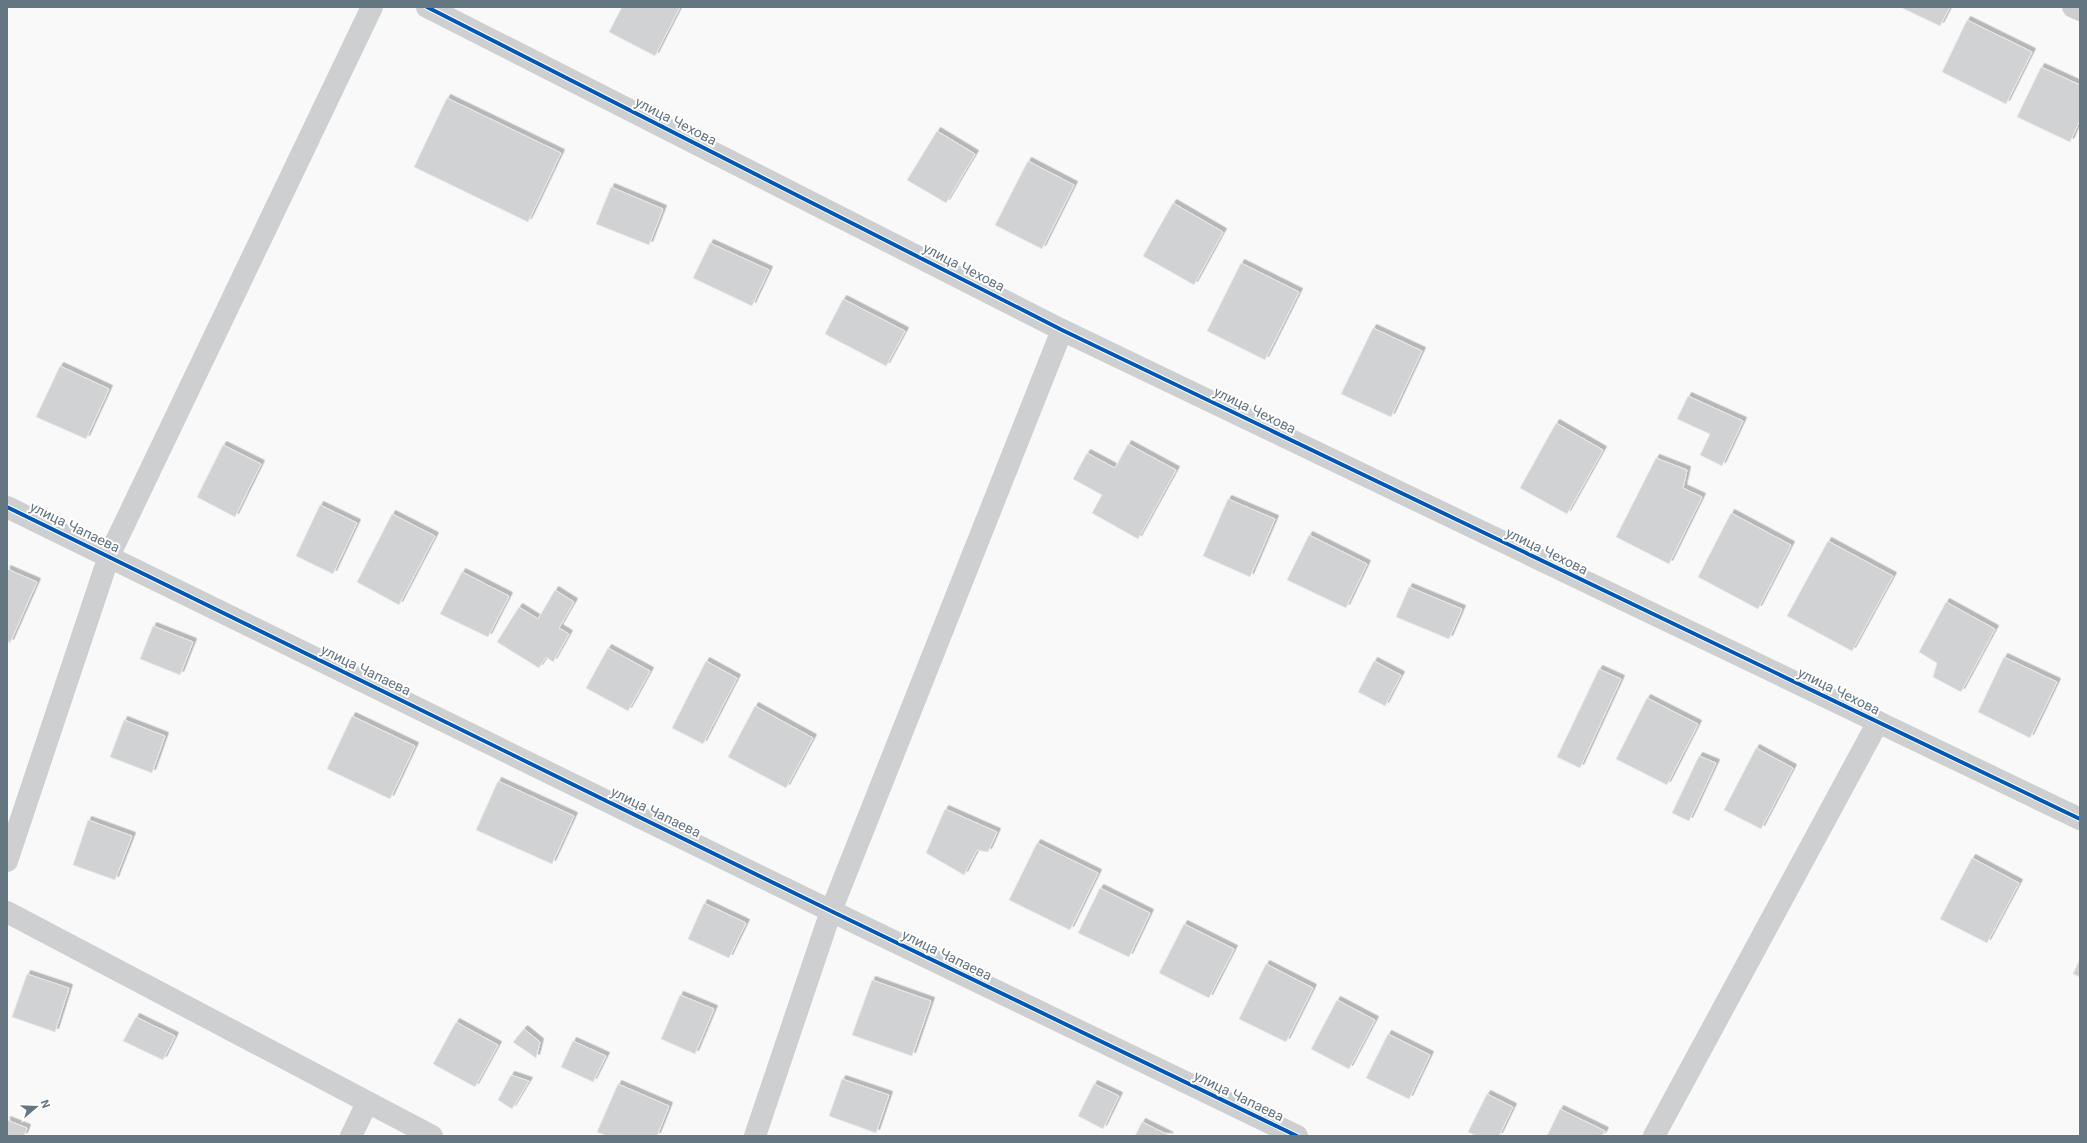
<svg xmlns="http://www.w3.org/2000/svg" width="2087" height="1143" font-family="Roboto,sans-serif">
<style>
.building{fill:#d0d2d3;stroke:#e8e8e8;filter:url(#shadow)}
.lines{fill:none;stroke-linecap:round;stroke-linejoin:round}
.minor{stroke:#cecfd0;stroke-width:22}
.cycleway-casing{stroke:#fff;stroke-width:6}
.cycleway{stroke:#0057b8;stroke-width:4}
.labels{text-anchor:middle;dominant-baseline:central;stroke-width:4;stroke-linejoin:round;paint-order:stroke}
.street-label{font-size:14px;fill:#657683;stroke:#fff}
</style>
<defs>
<filter id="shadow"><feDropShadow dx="3.5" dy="-3.5" stdDeviation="0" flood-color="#0004"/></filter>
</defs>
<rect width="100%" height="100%" fill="#f9f9f9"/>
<g class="building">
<path d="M622 7H680L655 56 609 32Z"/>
<path d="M1900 7H1950L1940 26Z"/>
<path d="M1967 20 2032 52 2006 104 1942 72Z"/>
<path d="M2041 67 2080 85V120L2070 142 2017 117Z"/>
<path d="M447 98 561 153 528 222 414 167Z"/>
<path d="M937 131 975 154 946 203 907 180Z"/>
<path d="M1028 161 1074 185 1042 249 995 225Z"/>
<path d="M611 187 663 209 649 245 596 224Z"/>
<path d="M1173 203 1223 232 1194 285 1143 256Z"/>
<path d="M710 243 769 270 752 306 693 278Z"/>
<path d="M1241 263 1299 292 1265 360 1207 331Z"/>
<path d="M843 299 905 331 886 366 825 334Z"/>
<path d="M1373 328 1422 351 1391 417 1341 394Z"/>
<path d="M60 366 109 389 86 439 36 417Z"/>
<path d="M1688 396 1743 421 1722 466 1700 455 1710 434 1677 419Z"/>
<path d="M1556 423 1603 450 1567 514 1520 488Z"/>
<path d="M1128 444 1176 470 1138 539 1092 513 1102 495 1073 479 1087 453 1115 468Z"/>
<path d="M223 445 261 464 235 517 197 497Z"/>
<path d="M1656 458 1687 470 1683 488 1702 497 1669 564 1616 537Z"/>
<path d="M1228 499 1275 519 1250 577 1203 556Z"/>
<path d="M320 505 357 523 333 574 296 556Z"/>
<path d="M1731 513 1791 545 1758 609 1698 577Z"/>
<path d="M392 514 435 536 399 605 357 582Z"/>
<path d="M1309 535 1367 564 1346 608 1287 580Z"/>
<path d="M1828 541 1893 576 1852 651 1787 616Z"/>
<path d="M7 569 37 582 10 643 7 641Z"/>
<path d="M462 572 509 596 488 637 440 614Z"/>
<path d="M1409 587 1462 609 1449 639 1396 617Z"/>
<path d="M555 590 574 602 559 628 569 634 553 662 546 657 539 668 497 642 519 607 538 619Z"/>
<path d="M1946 602 1995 629 1961 692 1933 677 1937 663 1919 652Z"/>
<path d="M153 626 193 642 180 675 140 659Z"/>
<path d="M608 648 650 671 628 711 586 688Z"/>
<path d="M2004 657 2057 682 2030 738 1978 712Z"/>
<path d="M706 661 737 678 703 744 672 728Z"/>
<path d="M1374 661 1401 675 1385 706 1358 692Z"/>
<path d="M1599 669 1621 679 1580 768 1557 757Z"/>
<path d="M1647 698 1698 724 1667 785 1616 759Z"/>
<path d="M755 706 813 738 786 788 728 757Z"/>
<path d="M352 716 415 746 390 799 327 769Z"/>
<path d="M124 720 165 736 152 773 110 757Z"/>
<path d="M1756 748 1793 768 1761 829 1724 810Z"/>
<path d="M1699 756 1716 763 1689 821 1672 813Z"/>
<path d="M498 781 574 816 552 864 476 830Z"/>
<path d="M945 809 997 832 988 852 977 850 964 875 926 853Z"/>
<path d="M88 820 132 836 115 880 73 865Z"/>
<path d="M1037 843 1098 873 1070 930 1009 900Z"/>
<path d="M1972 858 2019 883 1987 943 1940 919Z"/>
<path d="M1100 888 1150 913 1129 957 1078 933Z"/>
<path d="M704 903 746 923 729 958 688 939Z"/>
<path d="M1184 924 1234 949 1209 998 1159 973Z"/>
<path d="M2080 959V977L2073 974Z"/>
<path d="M1266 964 1313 988 1286 1042 1239 1019Z"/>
<path d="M27 974 69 988 55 1032 12 1017Z"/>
<path d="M872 980 931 1001 912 1056 852 1035Z"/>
<path d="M680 995 714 1009 695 1054 661 1039Z"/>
<path d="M1337 1000 1375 1020 1349 1069 1311 1049Z"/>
<path d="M136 1017 175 1036 163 1060 123 1041Z"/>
<path d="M456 1022 498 1045 475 1087 433 1064Z"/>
<path d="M524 1029 540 1042 536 1058 513 1042Z"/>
<path d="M1388 1034 1430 1055 1409 1099 1366 1078Z"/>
<path d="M573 1041 606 1056 593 1082 561 1067Z"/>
<path d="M511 1075 529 1081 512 1109 498 1100Z"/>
<path d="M842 1079 889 1095 876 1133 829 1116Z"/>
<path d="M618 1084 669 1106 657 1136H607L597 1132Z"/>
<path d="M1094 1084 1119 1096 1103 1129 1078 1116Z"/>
<path d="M1487 1094 1513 1107 1499 1136H1477L1468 1132Z"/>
<path d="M1560 1109 1605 1131 1602 1136H1547Z"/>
<path d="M7 1120 27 1128 24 1136H7Z"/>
<path d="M1142 1122 1170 1136H1135Z"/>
</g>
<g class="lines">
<g class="minor">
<path d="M427 7 1062 330 2080 819"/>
<path d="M2073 7 2080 10"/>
<path d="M7 507 831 911 1297 1136"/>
<path d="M7 861 109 556 372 7"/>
<path d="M7 912 432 1136"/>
<path d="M351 1136 367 1103"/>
<path d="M755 1136 831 911 1062 330"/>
<path d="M1654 1136 1878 722"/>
</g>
<defs>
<g id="cycleway">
<path d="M427 7 1062 330 2080 819"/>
<path d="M7 507 831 911 1297 1136"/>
</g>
</defs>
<use href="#cycleway" class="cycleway-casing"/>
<use href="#cycleway" class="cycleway"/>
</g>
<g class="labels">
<g class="street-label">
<text transform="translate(676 121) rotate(27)">улица Чехова</text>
<text transform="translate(964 267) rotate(27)">улица Чехова</text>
<text transform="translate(1255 410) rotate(26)">улица Чехова</text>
<text transform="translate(75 527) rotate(26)">улица Чапаева</text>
<text transform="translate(1547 551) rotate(26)">улица Чехова</text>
<text transform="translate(366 670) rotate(26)">улица Чапаева</text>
<text transform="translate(1839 691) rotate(26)">улица Чехова</text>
<text transform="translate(656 812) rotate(26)">улица Чапаева</text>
<text transform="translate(947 955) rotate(26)">улица Чапаева</text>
<text transform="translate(1239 1096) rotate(26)">улица Чапаева</text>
</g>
</g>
<rect width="2087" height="1143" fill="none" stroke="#657683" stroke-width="16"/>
<g transform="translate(36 1107) rotate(71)" stroke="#ffffff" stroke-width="3" paint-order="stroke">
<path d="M0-3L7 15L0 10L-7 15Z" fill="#657683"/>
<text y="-6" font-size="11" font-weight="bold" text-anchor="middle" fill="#657683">N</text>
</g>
</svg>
